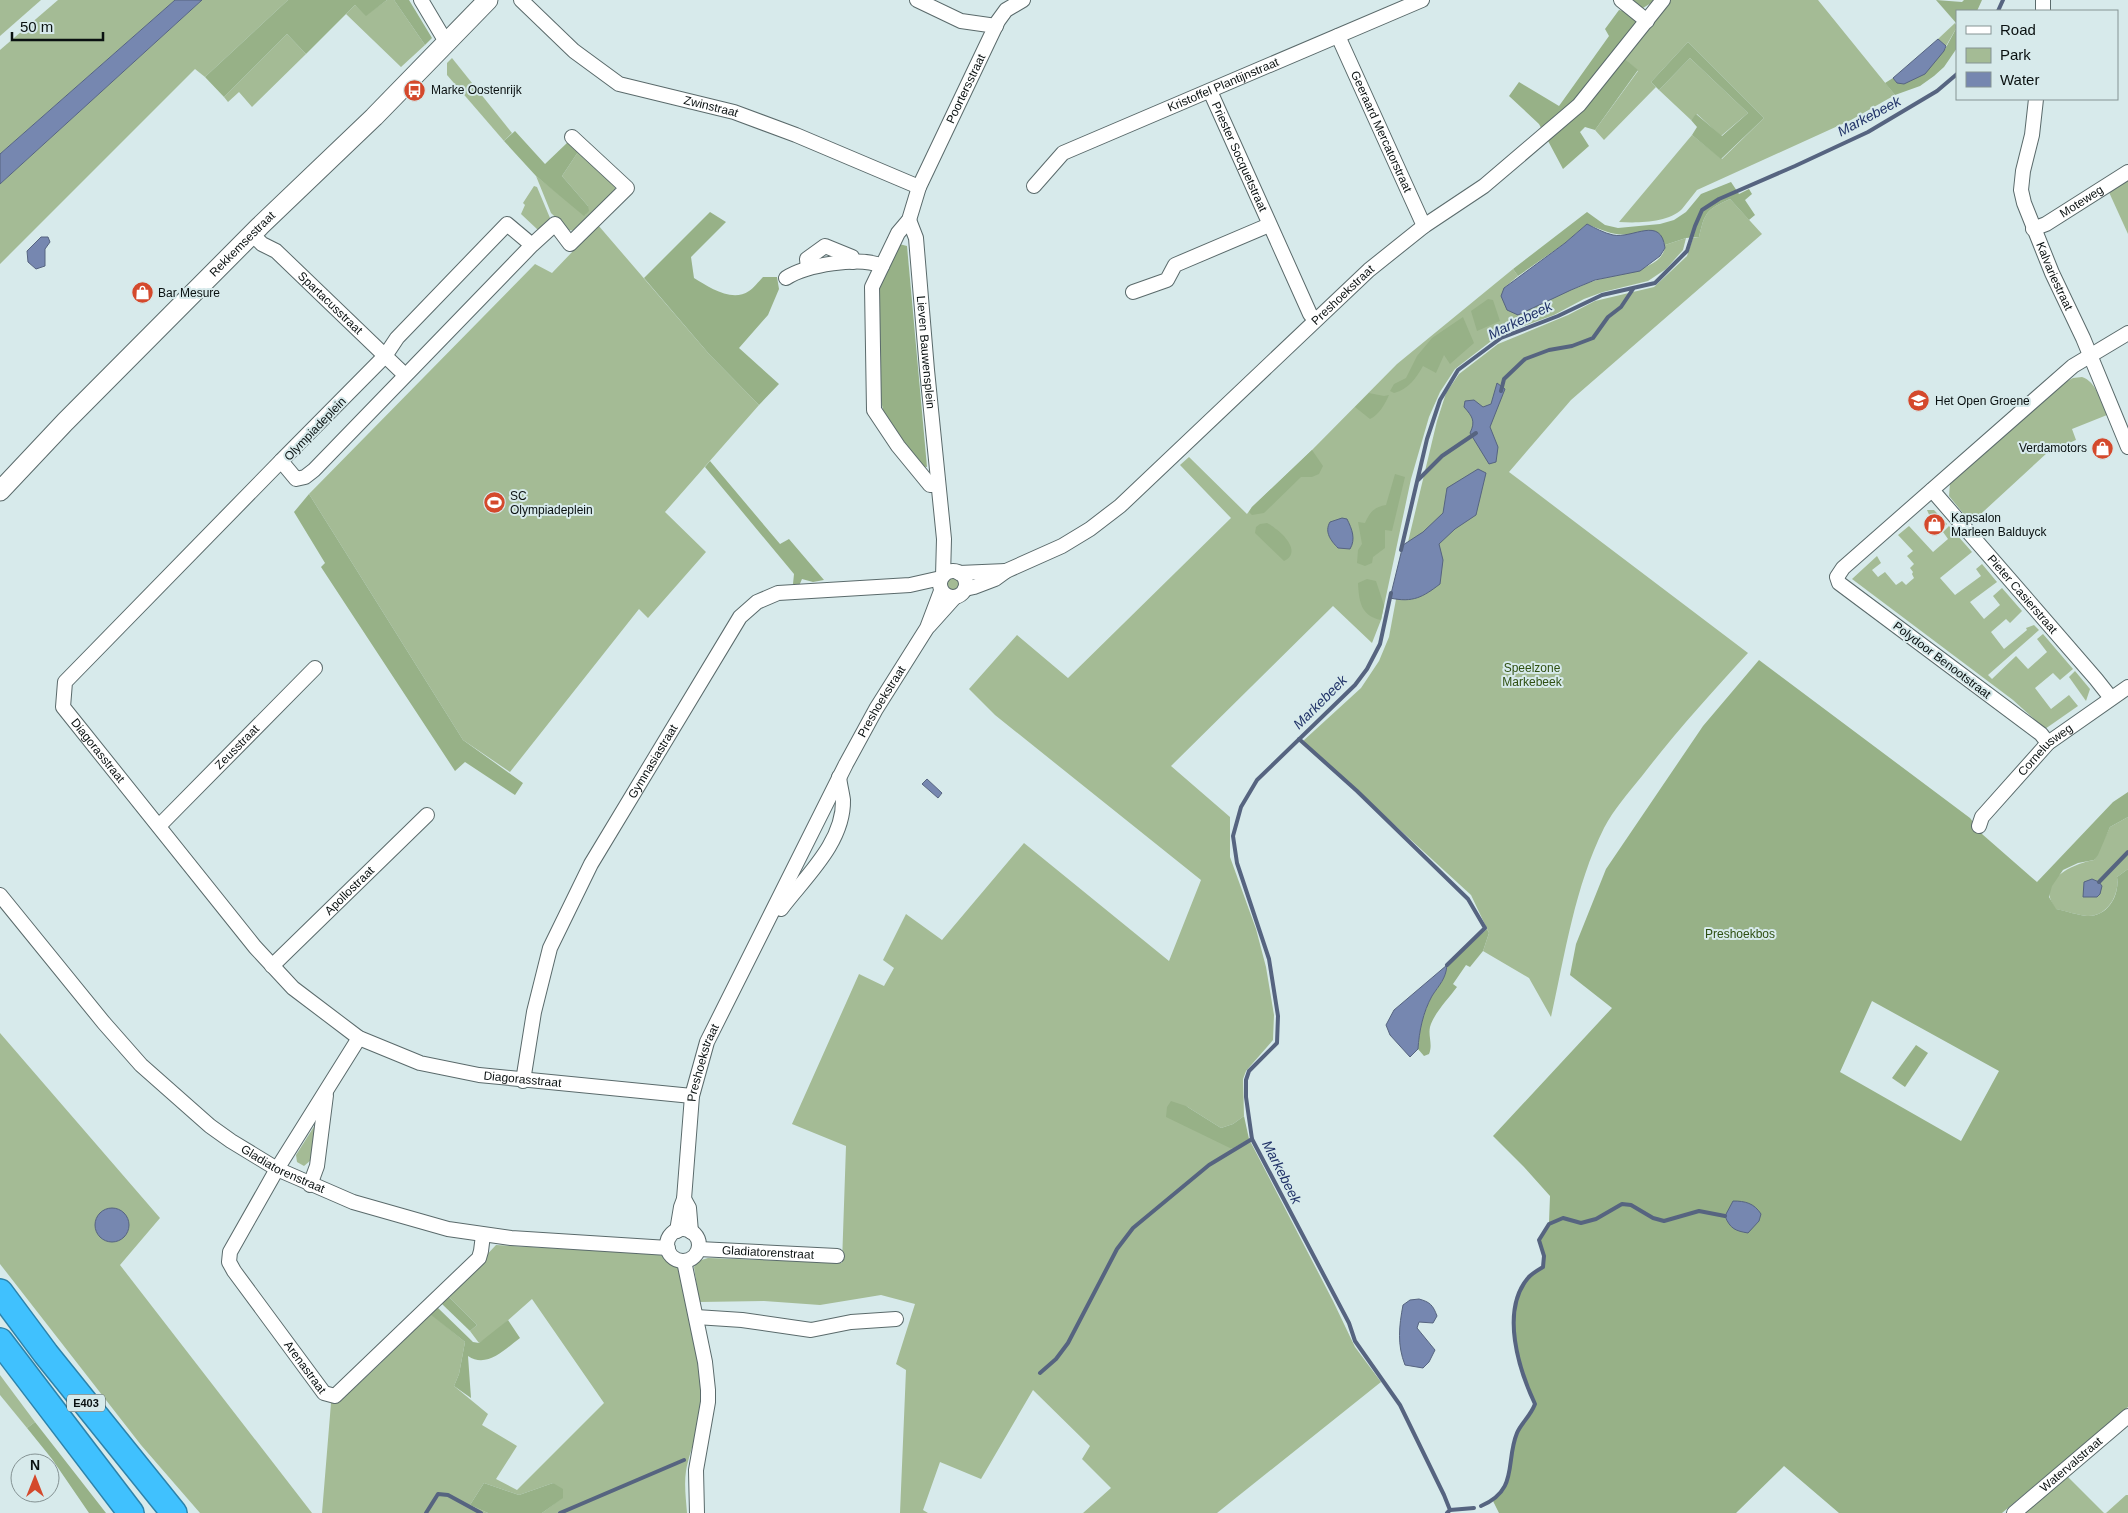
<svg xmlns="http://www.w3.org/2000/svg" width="2128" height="1513" font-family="Helvetica,sans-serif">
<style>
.green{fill:#a4bb95}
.forest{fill:#97b187;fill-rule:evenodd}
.water{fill:#7687b0;stroke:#566480}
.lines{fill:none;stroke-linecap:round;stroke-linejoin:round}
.stream{stroke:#566480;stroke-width:4}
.street-casing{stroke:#5a6a6b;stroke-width:16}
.secondary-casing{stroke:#5a6a6b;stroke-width:21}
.highway-casing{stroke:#2d83ab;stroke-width:28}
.street{stroke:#fff;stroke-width:14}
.secondary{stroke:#fff;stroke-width:19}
.highway{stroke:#40c1fe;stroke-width:25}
.labels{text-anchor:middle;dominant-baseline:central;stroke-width:4;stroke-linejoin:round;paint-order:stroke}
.shield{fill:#d7eaeb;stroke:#485252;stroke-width:1}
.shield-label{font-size:11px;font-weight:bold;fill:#0a1111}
.street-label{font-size:12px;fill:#0a1111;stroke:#d7eaeb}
.poi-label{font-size:12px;fill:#0a1111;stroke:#d7eaeb;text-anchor:start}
.park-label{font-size:12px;fill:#2e4f11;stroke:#d7eaeb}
.water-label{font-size:14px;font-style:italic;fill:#213368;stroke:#d7eaeb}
</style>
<rect width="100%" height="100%" fill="#d7eaeb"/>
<g class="green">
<path d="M0 0H41L0 36Z"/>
<path d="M58 0H175L0 154V50Z"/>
<path d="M202 0H288L205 77 195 69 0 264V184Z"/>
<path d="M387 0H394L425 45 401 67 346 14 355 5 366 15Z"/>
<path d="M1670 0H1818L1895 95 1851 120 1697 190C1692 196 1687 203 1682 209 1668 223 1638 223 1619 222L1692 135 1722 159 1764 118 1688 42 1651 82 1656 87 1604 140 1595 130 1638 71 1625 59Z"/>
<path d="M1955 23 1957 27 1946 46 1938 39Z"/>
<path d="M287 34 306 54 252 107 239 92 228 102 224 97Z"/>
<path d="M452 58 512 133 504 141 447 75V63Z"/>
<path d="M1690 58 1748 113 1721 136 1697 114 1691 120 1659 90Z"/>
<path d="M578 152 614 183 616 193 575 231 569 230 551 213 536 176 585 215 588 206 562 176Z"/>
<path d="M2128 178V234L2108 190Z"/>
<path d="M534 186 537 187 550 218 538 230 521 214 525 205 523 203Z"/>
<path d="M1730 199 1762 234 1571 400 1509 472 1748 653C1711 693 1675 733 1642 776 1629 792 1614 809 1604 828 1575 886 1565 954 1551 1017L1529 978 1483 951 1489 933 1471 895 1303 741 1361 688 1379 661 1389 637 1402 567 1437 421 1446 393 1459 374 1498 344 1568 315 1595 301 1654 287 1687 256 1693 238 1699 237C1705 212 1706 210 1730 199Z"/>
<path d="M598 225 709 354 759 405 665 512 706 552 648 618 639 609 510 772 463 740 309 494 535 264 552 273Z"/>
<path d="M1686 238 1683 250 1666 269 1648 281 1603 292 1584 299 1554 315 1499 335 1455 369 1440 392 1429 417 1411 479 1381 620 1372 643 1333 606 1171 766 1230 817V857L1256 929 1266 967 1274 1015 1273 1040 1246 1071 1243 1079 1244 1116 1233 1124 1221 1128 1186 1106 1232 1149 1249 1139 1333 1301 1355 1347 1381 1382 1217 1513H1083L1111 1488 1082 1459 1090 1446 1033 1390 981 1479 940 1462 923 1510 928 1513H900L906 1370 896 1364 915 1304 881 1295 820 1305 764 1301 699 1302 694 1267 698 1261 708 1258 842 1263 846 1146 792 1124 859 974 884 986 894 968 883 960 906 914 942 940 1024 843 1169 961 1201 880 995 715 969 689 1017 635 1068 678 1231 518 1180 465 1189 457 1247 514 1252 507 1312 450 1397 364 1513 269 1518 276 1504 288C1525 288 1548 291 1569 290 1577 289 1586 283 1594 281 1612 275 1665 271 1665 245Z"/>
<path d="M2082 377C2096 381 2101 402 2107 415L2072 429 2076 440 2048 452 1971 523 1949 496 1950 483 2060 385 2073 378Z"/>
<path d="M1927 510H1934L1947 524 1941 530 1931 519Z"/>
<path d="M1909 526 1933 552 1948 539 1943 532 1949 526 1972 552 1940 578 1955 595 1981 576 1976 569 1982 564 1997 582 1970 602 1984 619 2000 605 1993 596 2002 588 2022 611 2010 623 2006 619 1991 632 2004 649 2027 630 2026 628 2034 625 2039 630 1988 675 1992 679 2016 656 2028 669 2047 652 2037 639 2043 634 2073 669 2060 680 2053 673 2035 688 2051 709 2069 695 2078 706 2045 729 2013 700 1852 579 1877 556 1881 563 1872 570 1878 577 1885 572 1896 585 1902 581 1906 585 1914 578 1912 574 1913 572 1910 568 1914 564 1907 556 1913 551 1898 535Z"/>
<circle cx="953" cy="585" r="7"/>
<path d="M2075 671 2090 689 2086 701 2069 677Z"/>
<path d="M2128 817V869L2117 877C2120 895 2107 917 2087 916 2077 915 2066 911 2055 909 2054 906 2051 902 2050 898 2044 876 2077 863 2094 860L2110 827Z"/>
<path d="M0 1033 160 1218 120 1265 312 1513H200L141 1445 0 1264Z"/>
<path d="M315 1125 311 1160 304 1166 297 1162 296 1155Z"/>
<path d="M496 1245 657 1254 667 1258 677 1265C687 1307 703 1353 703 1396 704 1420 690 1448 686 1471 684 1485 686 1499 687 1513H542L562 1498 553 1483 519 1495 484 1483 470 1505 488 1513H322L331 1403C345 1403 415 1328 430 1313L465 1342 459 1374 454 1386 488 1414 482 1425 517 1446 496 1479 517 1490 604 1403 532 1299 489 1337 479 1343 470 1331 477 1325 448 1296Z"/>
<path d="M0 1375 35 1422 27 1428 0 1395Z"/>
<path d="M2068 1477 2104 1513H2024Z"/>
<path d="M2126 1495H2128V1513H2106Z"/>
</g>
<g class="forest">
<path d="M288 0H387L366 16 355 5 306 54 287 34 224 97 205 77Z"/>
<path d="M394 0H409L432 38 425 45Z"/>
<path d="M1633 0H1656L1643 8H1638Z"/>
<path d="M1936 0 1962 2 1964 0H1982L1977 11H1957V24Z"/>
<path d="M1619 10 1631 13 1638 23 1617 52 1638 70 1595 130 1585 127 1580 132 1589 146 1563 169 1539 124 1509 96 1519 82 1559 106 1609 36 1605 29Z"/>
<path d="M1957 27V48L1944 67 1934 76 1920 86 1895 95 1885 83 1893 78 1897 83 1944 51Z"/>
<path d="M1688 42 1764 118 1721 159 1692 135 1697 127 1691 120 1696 114 1722 136 1748 113 1690 58 1659 90 1651 82Z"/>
<path d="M515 131 545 164 568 142 578 152 562 176 588 206 589 211 584 216 536 176 504 141Z"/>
<path d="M1731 182 1739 194 1749 189 1752 194 1745 200 1755 215 1749 220 1730 199C1706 210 1705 212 1699 237L1686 238 1665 245 1664 242 1647 230C1619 238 1614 235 1587 224L1565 243 1518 276 1513 269 1587 212 1605 225 1618 228 1660 224 1674 220 1686 212 1701 194Z"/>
<path d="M710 212 726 222 691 257 694 278C709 287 732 303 749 291 754 288 758 282 763 277H777L779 289 768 315 739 348 779 384 759 405 709 354 644 278Z"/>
<path d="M899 244 907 246 927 467 919 466 884 415 878 385 876 289Z"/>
<path d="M1488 299 1493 300 1500 321 1477 331 1471 311Z"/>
<path d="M1463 317 1474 343 1450 364 1444 355 1436 373 1423 366C1416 378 1409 389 1394 393L1390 391 1394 384 1406 378 1417 356 1432 338Z"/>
<path d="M1369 393 1384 396 1389 395C1385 404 1379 415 1370 419L1355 407Z"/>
<path d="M1312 450 1323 466 1319 474 1312 477H1301L1264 513 1252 515 1249 512 1252 507Z"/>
<path d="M710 461 780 544 789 539 824 580 813 582 802 579 799 586 793 584 794 574 705 467Z"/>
<path d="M1395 474 1405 477 1392 531 1385 530V548L1373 557 1372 563 1365 566 1357 563 1358 550 1362 544 1358 522 1365 523C1370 512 1374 507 1386 505Z"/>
<path d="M309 494 463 740 523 783 515 795 465 762 455 771 321 567 325 563 294 512Z"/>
<path d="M1267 523C1279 529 1304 551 1284 561L1255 533 1256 527 1260 524Z"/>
<path d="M1367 579 1376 581 1384 605 1381 620C1361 616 1359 602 1358 583Z"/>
<path d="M1759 660 1970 818 1982 834 2037 882 2113 802 2128 792V817L2110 827 2098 855 2094 860 2078 863 2063 870 2052 886 2049 897 2056 909C2066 911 2077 915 2087 916 2108 917 2120 895 2117 877L2128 869V1407L2002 1513H1839L1784 1466 1736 1513H1499L1493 1501 1508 1479 1517 1433 1530 1415 1535 1404C1519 1370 1500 1311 1528 1278 1531 1274 1538 1270 1543 1267L1544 1256 1539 1240 1549 1223 1550 1196 1524 1167 1493 1136 1612 1008 1570 975 1576 944 1606 869 1703 726ZM1872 1001 1999 1071 1961 1141 1840 1072Z"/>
<path d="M1487 929 1489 933 1483 951 1470 967 1466 965 1453 984 1457 987C1449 998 1434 1013 1430 1027 1428 1036 1433 1045 1429 1054L1424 1056 1418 1049C1419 1032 1423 1012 1432 996 1439 985 1446 979 1447 965Z"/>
<path d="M1916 1045 1928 1053 1905 1087 1892 1078Z"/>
<path d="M1171 1101 1186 1106 1221 1128 1233 1124 1244 1116 1249 1139 1232 1149 1166 1117 1167 1107Z"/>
<path d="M448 1296 477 1325 470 1331 442 1304Z"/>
<path d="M437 1307 473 1342 479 1343 508 1320 520 1338C505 1349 487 1369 468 1356L471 1398 454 1386 459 1374 465 1342 430 1314Z"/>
<path d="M35 1422 106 1513H89L52 1459 27 1428Z"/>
<path d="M484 1483 519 1495 553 1483 563 1489V1498L542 1513H488L470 1505Z"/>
</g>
<g class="water">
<path d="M175 0H202L0 184V154Z"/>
<path d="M1938 39 1946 46 1944 51 1925 74 1904 84 1897 83 1893 78Z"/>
<path d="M1587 224C1595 228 1604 233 1613 235 1633 239 1661 215 1665 248L1660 256 1640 271 1595 280 1571 290 1518 315 1507 310 1501 296 1504 288 1565 243Z"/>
<path d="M41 237H48L50 242 45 249V266L36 269 28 262 27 251Z"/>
<path d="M1497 383 1505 389 1490 427 1498 447 1496 462 1489 464 1470 433C1476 421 1472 416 1464 407L1465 401 1474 400 1483 407 1491 404Z"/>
<path d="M1478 469 1486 473 1476 515 1455 529 1439 544 1443 560 1440 584C1423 597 1413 603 1390 598L1403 545 1423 532 1443 513 1447 488Z"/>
<path d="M1342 518 1347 519C1352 529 1356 539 1350 549L1338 548C1331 541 1324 532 1330 522Z"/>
<path d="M927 779 942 793 938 798 922 784Z"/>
<path d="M2092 879 2099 882 2102 886 2100 894 2097 897H2083L2084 882Z"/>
<path d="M1447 965C1446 979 1439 985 1432 996 1423 1012 1419 1032 1418 1049L1410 1057 1390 1035 1386 1025 1394 1010Z"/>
<path d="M1733 1201C1745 1201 1754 1203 1761 1214L1759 1221 1748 1233C1736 1231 1730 1229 1725 1216Z"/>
<circle cx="112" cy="1225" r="17"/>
<path d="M1419 1299C1430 1302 1433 1305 1437 1316L1433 1323 1419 1322 1417 1328 1435 1350 1429 1362 1423 1368 1405 1365C1397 1345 1399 1326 1403 1305L1410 1300Z"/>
</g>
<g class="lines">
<g class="stream">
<path d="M1998 11 2003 0"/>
<path d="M1501 391 1504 379 1525 359 1549 350 1572 346 1593 338 1608 317 1621 307 1633 289"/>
<path d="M1418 480 1442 456 1476 433"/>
<path d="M1401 550 1427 439 1440 400 1458 370 1501 338 1558 316 1602 295 1655 283 1687 251 1695 226 1702 210 1719 199 1795 166 1868 132 1937 91 1957 74"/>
<path d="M1391 593 1380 644 1367 669 1355 685 1257 780 1241 807 1233 836 1237 863 1269 959 1278 1016 1277 1043 1249 1071 1246 1080V1097L1252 1139 1349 1323 1355 1341 1400 1405 1444 1495 1450 1510 1447 1513"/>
<path d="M1299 739 1357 791 1468 899 1485 928 1447 965"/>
<path d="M2099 882 2128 852"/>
<path d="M1040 1373 1056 1359 1068 1343 1117 1249 1133 1228 1209 1165 1252 1139"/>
<path d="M1481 1506C1519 1490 1505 1462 1517 1433 1521 1423 1530 1417 1535 1404 1519 1370 1500 1311 1528 1278 1531 1274 1538 1270 1543 1267L1544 1256 1539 1240 1549 1224 1563 1218 1581 1223 1596 1219 1622 1204 1631 1205 1653 1218 1664 1221 1699 1211 1725 1216"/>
<path d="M1450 1510 1474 1508"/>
<path d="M426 1513 438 1494 448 1495 481 1513"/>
<path d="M560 1513 684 1460"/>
</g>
<defs>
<g id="street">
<path d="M421 0 446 42"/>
<path id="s1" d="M521 0 574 51 619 84 734 112 796 135 919 187"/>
<path d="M917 0 961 21 996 26"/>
<path d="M1621 0 1647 21"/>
<path d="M2043 0V11"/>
<path id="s2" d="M1338 36 1424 226"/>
<path id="s3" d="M1210 91 1310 314 1315 319"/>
<path id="s4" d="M2036 99 2032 135 2023 171 2021 190 2024 203 2052 273 2083 338 2128 447"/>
<path id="s5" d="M1034 186 1063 153 1422 0"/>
<path id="s6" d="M909 220 916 238 927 370 944 539 943 576"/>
<path id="s7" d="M2033 229 2046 224 2128 172"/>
<path id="s8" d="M252 234 262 244 276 251 405 375"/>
<path d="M532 245 507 224 397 338 385 356 281 461 296 479 305 477 314 470 532 245 555 224 570 244 627 188 572 137"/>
<path d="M808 268 807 259 825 246 852 257 853 262"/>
<path d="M786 278C806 265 859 256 882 266"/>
<path d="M1133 292 1167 280 1175 265 1269 225"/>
<path id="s9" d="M281 461 65 682 63 707 255 947 293 988 359 1038 420 1063 479 1075 692 1096"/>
<path id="s10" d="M938 485H930L898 446 874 410 872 287 898 233 909 220 919 187 998 21 1006 10 1023 0"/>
<path id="s11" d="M1932 490 2096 679 2111 698"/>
<circle cx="953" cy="584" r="13"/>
<path d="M959 573 1006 571"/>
<path id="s12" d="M965 589 974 587 995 579 1006 571 1062 546 1090 529 1120 506 1369 270 1424 226 1484 186 1579 105 1663 0"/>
<path d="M929 626 955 597"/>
<path d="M2048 743 2041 734 1839 583 1837 577 1843 568 2073 366 2128 333"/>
<path id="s13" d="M159 826 315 668"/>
<path id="s14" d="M1979 826 1982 817 2048 743 2128 687"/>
<path id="s15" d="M0 895 104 1023 141 1065 210 1126 231 1141 277 1169 353 1202 448 1229 511 1238 668 1248"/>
<path d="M781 909C804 878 844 843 843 800 842 793 840 785 839 777"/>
<path id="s16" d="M272 966 427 815"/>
<path id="s17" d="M359 1038 277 1169 230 1252 229 1262 234 1271 324 1393 335 1396 479 1258 481 1251 483 1235"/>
<path id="s18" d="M523 1081 534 1012 550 948 591 864 740 617 757 602 778 593 910 585 941 578"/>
<path d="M310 1185 317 1166 326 1095"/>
<path d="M684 1199 689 1208 691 1232"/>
<circle cx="683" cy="1245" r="16"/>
<path id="s19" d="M677 1231 681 1207 684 1199 692 1096 707 1042 846 764 876 709 927 628 941 591"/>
<path id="s20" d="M699 1249 837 1256"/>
<path d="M684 1261 705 1362 708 1390V1402L696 1470 697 1513"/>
<path d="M696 1317 742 1320 811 1330 851 1322 896 1319"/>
<path id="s21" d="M2014 1513 2128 1416"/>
</g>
<g id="secondary">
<path id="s22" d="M0 491 65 422 260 226 374 117 488 0"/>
</g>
<g id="highway">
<path d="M0 1292 46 1354 174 1513"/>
<path d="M0 1341 131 1513"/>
</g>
</defs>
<use href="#street" class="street-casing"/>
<use href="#secondary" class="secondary-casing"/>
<use href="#highway" class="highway-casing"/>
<use href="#street" class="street"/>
<use href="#secondary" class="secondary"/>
<use href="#highway" class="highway"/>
</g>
<defs>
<symbol id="bus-disc" viewBox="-11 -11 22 22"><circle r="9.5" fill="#d4492c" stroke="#d7eaeb"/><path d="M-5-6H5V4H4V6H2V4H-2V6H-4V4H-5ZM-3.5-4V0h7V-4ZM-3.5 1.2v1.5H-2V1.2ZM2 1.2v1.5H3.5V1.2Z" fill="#fff"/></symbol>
<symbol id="shop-disc" viewBox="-11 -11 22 22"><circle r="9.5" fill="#d4492c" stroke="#d7eaeb"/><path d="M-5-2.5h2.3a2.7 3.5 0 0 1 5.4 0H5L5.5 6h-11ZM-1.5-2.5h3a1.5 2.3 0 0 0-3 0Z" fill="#fff"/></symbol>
<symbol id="school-disc" viewBox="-11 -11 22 22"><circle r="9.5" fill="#d4492c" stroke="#d7eaeb"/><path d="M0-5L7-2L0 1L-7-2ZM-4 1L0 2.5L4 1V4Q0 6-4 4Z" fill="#fff"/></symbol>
<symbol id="stadium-disc" viewBox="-11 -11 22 22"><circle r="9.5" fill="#d4492c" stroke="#d7eaeb"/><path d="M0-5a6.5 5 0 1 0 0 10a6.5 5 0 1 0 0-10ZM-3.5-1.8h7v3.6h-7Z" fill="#fff"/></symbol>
</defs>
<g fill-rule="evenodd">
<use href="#bus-disc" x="402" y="78" width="25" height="25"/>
<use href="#shop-disc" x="130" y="280" width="25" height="25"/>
<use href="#school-disc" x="1906" y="388" width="25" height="25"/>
<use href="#shop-disc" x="2090" y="436" width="25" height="25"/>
<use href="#stadium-disc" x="482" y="490" width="25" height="25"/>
<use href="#shop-disc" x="1922" y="512" width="25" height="25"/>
</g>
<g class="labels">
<rect class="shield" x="67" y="1394.5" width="38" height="17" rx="4"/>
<g class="shield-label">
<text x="86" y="1403">E403</text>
</g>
<g class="street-label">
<text stroke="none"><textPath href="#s5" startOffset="218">Kristoffel Plantijnstraat</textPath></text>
<text stroke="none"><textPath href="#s10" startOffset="445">Poortersstraat</textPath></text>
<text stroke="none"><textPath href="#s1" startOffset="224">Zwinstraat</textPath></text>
<text stroke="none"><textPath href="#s2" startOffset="105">Geeraard Mercatorstraat</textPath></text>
<text stroke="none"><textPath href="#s3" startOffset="72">Priester Socquetstraat</textPath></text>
<text stroke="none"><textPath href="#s7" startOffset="56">Moteweg</textPath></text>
<text stroke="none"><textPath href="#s22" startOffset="346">Rekkemsestraat</textPath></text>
<text stroke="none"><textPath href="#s4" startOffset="185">Kalvariestraat</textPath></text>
<text stroke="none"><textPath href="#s12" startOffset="484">Preshoekstraat</textPath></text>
<text stroke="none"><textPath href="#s8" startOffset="105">Spartacusstraat</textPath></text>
<text stroke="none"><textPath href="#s6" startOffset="134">Lieven Bauwensplein</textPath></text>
<text transform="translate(315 429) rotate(-46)">Olympiadeplein</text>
<text stroke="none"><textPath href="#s11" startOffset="138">Pieter Casierstraat</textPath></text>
<text transform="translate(1942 660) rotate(37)">Polydoor Benootstraat</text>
<text stroke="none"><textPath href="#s19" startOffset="575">Preshoekstraat</textPath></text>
<text stroke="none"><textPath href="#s13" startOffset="111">Zeusstraat</textPath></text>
<text stroke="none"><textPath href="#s9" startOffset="390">Diagorasstraat</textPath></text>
<text stroke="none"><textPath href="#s14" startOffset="102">Cornelusweg</textPath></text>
<text stroke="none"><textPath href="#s18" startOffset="349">Gymnasiastraat</textPath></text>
<text stroke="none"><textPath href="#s16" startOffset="108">Apollostraat</textPath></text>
<text stroke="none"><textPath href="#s19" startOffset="171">Preshoekstraat</textPath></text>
<text stroke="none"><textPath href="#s9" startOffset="950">Diagorasstraat</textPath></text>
<text stroke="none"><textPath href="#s15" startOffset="398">Gladiatorenstraat</textPath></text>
<text stroke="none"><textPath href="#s20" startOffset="69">Gladiatorenstraat</textPath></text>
<text stroke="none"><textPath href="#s17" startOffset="390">Arenastraat</textPath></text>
<text stroke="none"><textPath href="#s21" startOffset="75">Watervalstraat</textPath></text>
</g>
<g class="poi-label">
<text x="431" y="90">Marke Oostenrijk</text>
<text x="158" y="293">Bar Mesure</text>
<text x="1935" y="401">Het Open Groene</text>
<text x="2087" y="448" text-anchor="end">Verdamotors</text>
<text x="510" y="496">SC<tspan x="510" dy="14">Olympiadeplein</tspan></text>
<text x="1951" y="518">Kapsalon<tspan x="1951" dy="14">Marleen Balduyck</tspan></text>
</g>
<g class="park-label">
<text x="1532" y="668">Speelzone<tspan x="1532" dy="14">Markebeek</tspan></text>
<text x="1740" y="934">Preshoekbos</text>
</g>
<g class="water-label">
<text transform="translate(1869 116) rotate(-28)">Markebeek</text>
<text transform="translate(1520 320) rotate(-26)">Markebeek</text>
<text transform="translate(1320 702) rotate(-45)">Markebeek</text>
<text transform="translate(1282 1172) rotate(63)">Markebeek</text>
</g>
</g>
<rect x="1956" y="10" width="162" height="90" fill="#d7eaeb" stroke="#859394"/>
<rect x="1966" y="26" width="25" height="8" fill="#ffffff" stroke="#859394"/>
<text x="2000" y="35" font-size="15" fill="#0a1111">Road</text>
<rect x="1966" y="48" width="25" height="15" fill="#a4bb95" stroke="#859394"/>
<text x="2000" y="60" font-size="15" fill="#0a1111">Park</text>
<rect x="1966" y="72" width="25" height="15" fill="#7687b0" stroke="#859394"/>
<text x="2000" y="85" font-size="15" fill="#0a1111">Water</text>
<g transform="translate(35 1478)"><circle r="24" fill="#d7eaeb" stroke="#859394"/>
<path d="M0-4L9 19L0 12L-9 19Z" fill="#d4492c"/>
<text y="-8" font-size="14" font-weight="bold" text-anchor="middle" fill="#0a1111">N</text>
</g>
<path d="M12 32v8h91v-8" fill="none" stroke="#0a1111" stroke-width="2.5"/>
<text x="20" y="32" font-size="15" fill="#0a1111" stroke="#d7eaeb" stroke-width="4" paint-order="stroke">50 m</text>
</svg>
